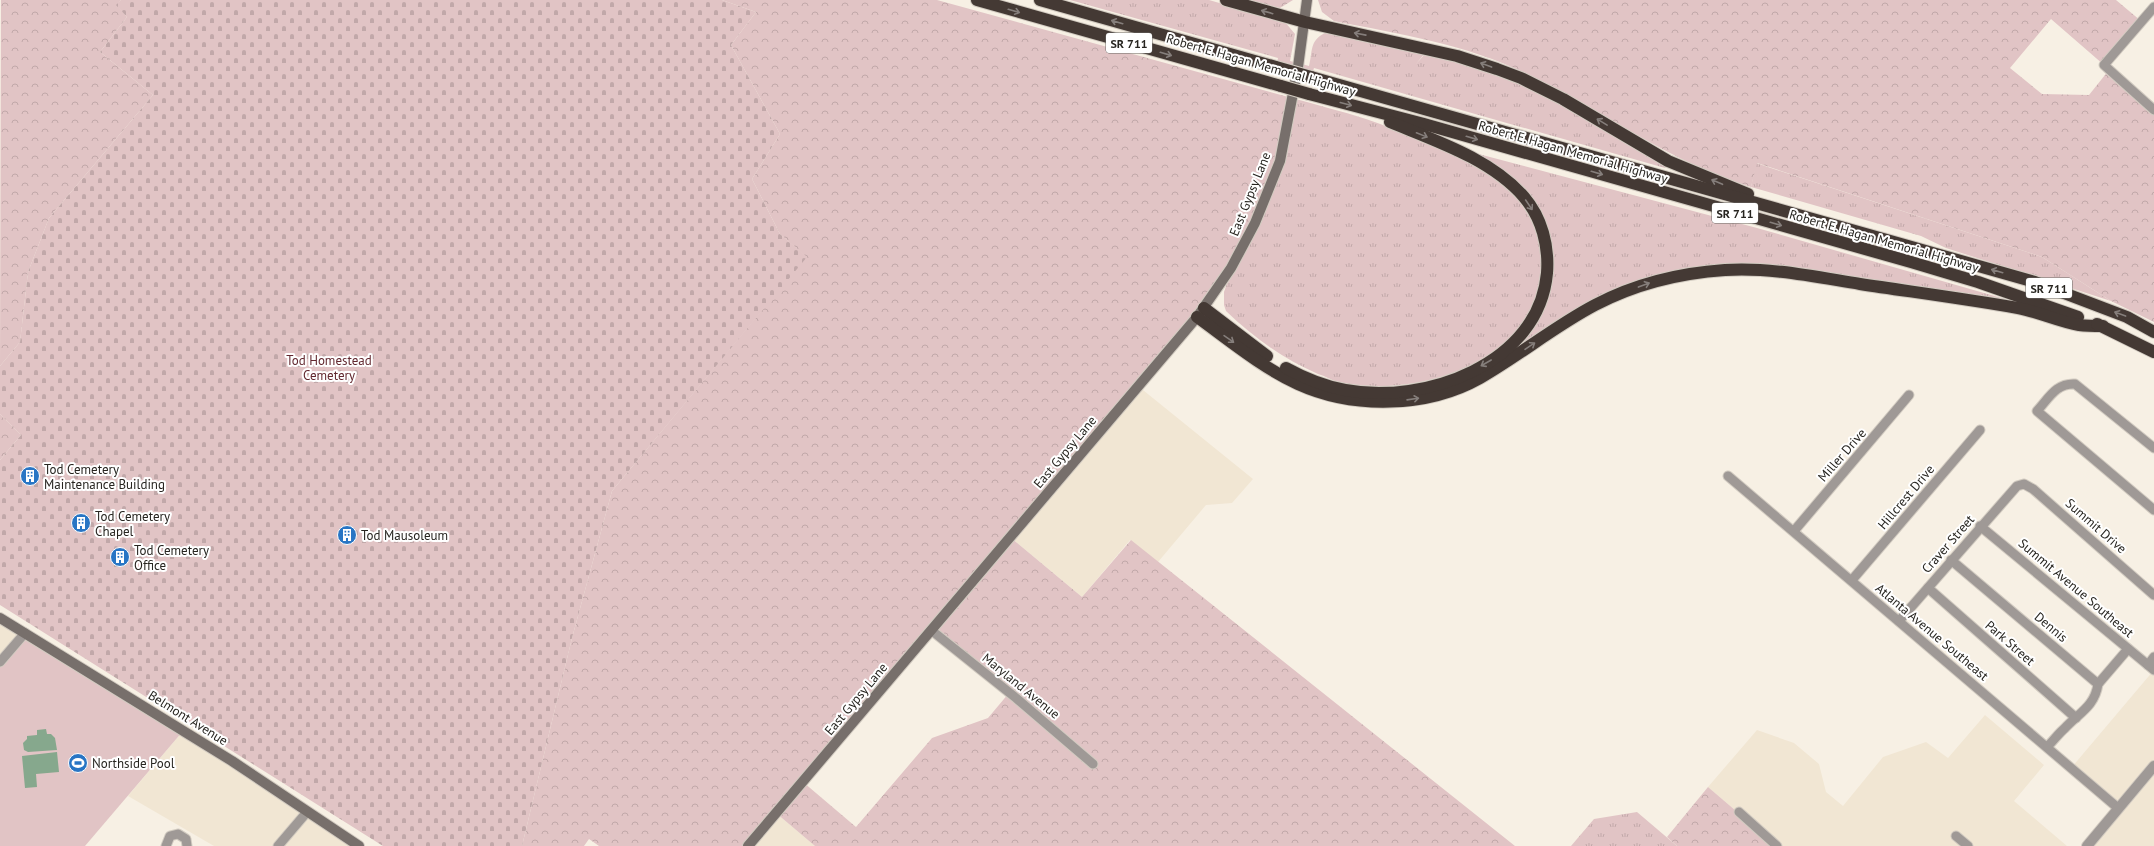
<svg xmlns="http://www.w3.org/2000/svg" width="2154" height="846" font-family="'PT Sans',sans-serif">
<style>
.built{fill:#f1e6d3}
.grass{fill:url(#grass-tufts)}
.forest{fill:url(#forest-crowns);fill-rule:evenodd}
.cemetery{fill:url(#cemetery-stones)}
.pitch{fill:#e1c4c5}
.water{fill:#86a88d}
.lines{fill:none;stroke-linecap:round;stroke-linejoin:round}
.minor-casing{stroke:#d2cbc1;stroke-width:11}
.tertiary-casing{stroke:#d2cbc1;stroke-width:12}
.secondary-casing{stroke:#d2cbc1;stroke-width:12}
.motorway-casing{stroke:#d2cbc1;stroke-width:14}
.minor{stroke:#9f9996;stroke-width:9}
.tertiary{stroke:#9f9996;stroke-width:10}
.secondary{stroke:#776f6b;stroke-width:10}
.motorway{stroke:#443934;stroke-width:12}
.motorway-bridge-casing{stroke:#d2cbc1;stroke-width:14;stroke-linecap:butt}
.motorway-bridge{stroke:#443934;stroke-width:12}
.oneway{stroke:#857e7b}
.labels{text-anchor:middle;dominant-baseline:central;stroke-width:4;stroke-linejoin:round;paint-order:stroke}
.shield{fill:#fff;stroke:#686663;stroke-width:1}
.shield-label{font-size:12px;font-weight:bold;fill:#272520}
.street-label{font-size:13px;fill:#272520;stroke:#fff}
.park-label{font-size:13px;fill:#62282f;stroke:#fff}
.poi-label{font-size:13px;fill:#272520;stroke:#fff;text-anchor:start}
</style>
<defs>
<pattern id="grass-tufts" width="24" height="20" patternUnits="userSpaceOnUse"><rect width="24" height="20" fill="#e1c4c5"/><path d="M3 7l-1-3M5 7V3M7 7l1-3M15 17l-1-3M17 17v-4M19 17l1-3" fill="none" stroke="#c1a8a9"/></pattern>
<pattern id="forest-crowns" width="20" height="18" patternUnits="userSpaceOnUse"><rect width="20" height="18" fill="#e1c4c5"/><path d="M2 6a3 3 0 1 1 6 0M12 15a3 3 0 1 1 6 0" fill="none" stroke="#c1a8a9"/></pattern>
<pattern id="cemetery-stones" width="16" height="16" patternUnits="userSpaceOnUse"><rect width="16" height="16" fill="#e1c4c5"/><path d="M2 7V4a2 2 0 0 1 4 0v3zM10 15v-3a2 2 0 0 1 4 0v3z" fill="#c1a8a9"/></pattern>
</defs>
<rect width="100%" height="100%" fill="#f7f0e4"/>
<g class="built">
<path d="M1138 386 1253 479 1232 503 1206 505 1158 562 1130 540 1082 597 1010 537Z"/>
<path d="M0 618 25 633 0 662Z"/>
<path d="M2154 670V846H2087L2118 808 2072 767Z"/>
<path d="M1985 715 2044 765 2014 801 2067 846H1777L1708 787 1757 730 1794 743 1819 764 1826 792 1843 806 1883 757 1926 742 1948 758Z"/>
<path d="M183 731 359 846H214L128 796Z"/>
<path d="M776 813 815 846H748Z"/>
</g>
<g class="grass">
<path d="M1070 0H1209L1285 22 1295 34 1290 61 1309 66C1313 51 1309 41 1325 33L1425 53 1416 64 1425 54C1464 64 1504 76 1541 93 1584 114 1625 141 1666 165L1665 168 1314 68 1311 77 1276 67 1278 58Z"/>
<path d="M1292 98C1317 105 1341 111 1366 119 1385 125 1404 134 1423 142 1453 154 1484 167 1508 189 1527 207 1539 230 1541 256 1550 358 1420 400 1338 382 1331 380 1325 376 1318 374 1283 359 1253 337 1226 311L1224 305V292Z"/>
<path d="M1471 152 1757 228 2005 299 2004 302 1789 269 1665 275 1522 347 1520 344 1539 318 1550 291 1552 276 1542 217Z"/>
<path d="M1756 163 2042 257 2111 301 1946 248 1921 236 1751 187Z"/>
<path d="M1637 812 1677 846H1571L1594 819Z"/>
</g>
<g class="forest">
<path d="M1 0H121L117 5 127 17 100 52 153 95 49 218 28 272 20 342 0 366Z"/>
<path d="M722 0H937L1292 98 1280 161 1231 268 1010 537 1082 597 1131 540 1515 846H815L776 813 748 846H599L589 839 584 846H522L572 638 612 491 806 257 780 234 752 179 780 134 731 45 756 12ZM931 631 1009 693 988 718 932 738 856 827 803 782Z"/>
<path d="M1247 0H1293L1280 8Z"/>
<path d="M1318 0H2116L2141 21 2104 65 2051 19 2010 68 2042 94 2089 95 2109 70 2154 110V322L2111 301 2042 257 1757 163 1751 187C1670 162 1602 111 1527 74 1466 44 1399 34 1334 21L1322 12Z"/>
<path d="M0 414 21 435 0 460Z"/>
<path d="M1708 787 1777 846H1677L1667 837Z"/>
</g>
<path class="cemetery" d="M121 0H722L756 12 731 45 780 134 752 179 780 234 807 257 612 491 572 638 522 846H383L0 605V460L21 435 0 414V366L20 342 28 272 49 218 153 95 100 52 127 17 116 5Z"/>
<path class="pitch" d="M25 633 183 731 85 846H0V662Z"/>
<g class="water">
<path d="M46 729 47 734H51L55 738 57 750 28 752 24 750 23 743 27 739V736L37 735V730Z"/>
<path d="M57 752 59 772 36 774 37 787 25 788 22 756Z"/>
</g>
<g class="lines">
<defs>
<g id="minor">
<path d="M2154 7 2104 65 2154 110"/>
<path d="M2154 448 2075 384C2056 383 2049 398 2037 411L2154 510"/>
<path d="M1728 476 2118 808"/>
<path d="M1980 526 2154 670"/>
<path d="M1794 531 1909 395"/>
<path d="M1951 560 2098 684 2128 649"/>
<path d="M1852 580 1980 430"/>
<path d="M1928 588 2076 718"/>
<path d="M1899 621 2017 486 2024 484 2033 489 2154 595"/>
<path d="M931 630 1016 698 1093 764"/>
<path d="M0 662 25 633"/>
<path d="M2148 665 2154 657"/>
<path d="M2048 746C2054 740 2059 733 2065 728 2079 713 2095 706 2098 684"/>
<path d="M1739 812 1777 846"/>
<path d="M1956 836 1968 846"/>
<path d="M166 846 170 836 178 834 186 839 187 846"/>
<path d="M278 846 307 812"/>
</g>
<path id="tertiary" d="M2087 846 2154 766"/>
<g id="secondary">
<path d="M0 618 232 761 359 846"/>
<path d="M748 846 1197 317 1231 268 1255 223 1280 161 1298 67 1307 0"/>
</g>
<g id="motorway">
<path d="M977 0 1281 86"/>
<path d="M1040 0 1276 67"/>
<path d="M1226 0 1305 22 1457 56 1497 69 1521 78 1563 99 1668 161 1748 194"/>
<path d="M1311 77 2035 282 2127 317 2154 332"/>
<path d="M1309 94 1424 124 1911 262 1978 282 2078 317"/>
<path d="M1204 308 1267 356"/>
<path d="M1197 317C1229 340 1261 367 1298 384 1353 409 1427 408 1480 378 1520 355 1555 326 1595 305 1635 284 1680 273 1725 270 1770 267 1816 277 1860 284 1913 292 1966 299 2018 308 2039 312 2060 322 2079 325 2087 326 2095 326 2103 326"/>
<path d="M2097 324 2154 352"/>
<path d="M1286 368C1304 378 1324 386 1345 390 1425 405 1539 364 1547 273 1549 246 1542 218 1524 197 1491 159 1436 141 1390 122"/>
</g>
</defs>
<use href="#minor" class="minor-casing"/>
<use href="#tertiary" class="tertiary-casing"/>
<use href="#secondary" class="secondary-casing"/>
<use href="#motorway" class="motorway-casing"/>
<use href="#minor" class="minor"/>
<use href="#tertiary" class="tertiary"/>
<use href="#secondary" class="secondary"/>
<use href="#motorway" class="motorway"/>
<defs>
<g id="motorway-bridge">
<path d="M1276 67 1311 77"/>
<path d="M1281 86 1309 94"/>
</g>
</defs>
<use href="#motorway-bridge" class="motorway-bridge-casing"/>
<use href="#motorway-bridge" class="motorway-bridge"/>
</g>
<defs><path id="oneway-shaft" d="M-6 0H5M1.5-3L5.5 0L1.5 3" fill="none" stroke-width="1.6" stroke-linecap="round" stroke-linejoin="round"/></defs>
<g class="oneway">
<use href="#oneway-shaft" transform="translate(1014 11) rotate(16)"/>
<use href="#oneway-shaft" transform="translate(1267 12) rotate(-164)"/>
<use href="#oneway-shaft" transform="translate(1117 22) rotate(-164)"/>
<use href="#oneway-shaft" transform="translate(1360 34) rotate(-169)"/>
<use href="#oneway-shaft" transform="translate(1166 54) rotate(16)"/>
<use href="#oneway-shaft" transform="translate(1486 65) rotate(-160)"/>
<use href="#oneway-shaft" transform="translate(1346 104) rotate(15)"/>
<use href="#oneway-shaft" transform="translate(1602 122) rotate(-149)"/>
<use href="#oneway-shaft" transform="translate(1422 135) rotate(22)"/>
<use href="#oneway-shaft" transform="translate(1472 138) rotate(16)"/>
<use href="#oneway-shaft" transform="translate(1597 173) rotate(16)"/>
<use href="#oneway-shaft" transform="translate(1717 182) rotate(-157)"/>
<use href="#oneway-shaft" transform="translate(1529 205) rotate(56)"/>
<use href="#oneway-shaft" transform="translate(1776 224) rotate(16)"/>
<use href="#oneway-shaft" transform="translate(1997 271) rotate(-164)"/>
<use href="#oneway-shaft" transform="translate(1644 285) rotate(-20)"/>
<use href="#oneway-shaft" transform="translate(2120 314) rotate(-160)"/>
<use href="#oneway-shaft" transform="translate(1229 339) rotate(35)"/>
<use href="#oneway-shaft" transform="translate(1530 346) rotate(-34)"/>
<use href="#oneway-shaft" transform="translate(1486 363) rotate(150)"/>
<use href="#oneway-shaft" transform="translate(1413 399) rotate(-8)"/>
</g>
<defs>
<symbol id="building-disc" viewBox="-11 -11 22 22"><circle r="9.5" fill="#2875c4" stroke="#fff"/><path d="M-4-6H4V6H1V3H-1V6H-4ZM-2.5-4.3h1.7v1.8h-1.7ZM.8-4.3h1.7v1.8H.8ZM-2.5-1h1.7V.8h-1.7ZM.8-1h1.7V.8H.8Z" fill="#fff"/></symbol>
<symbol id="stadium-disc" viewBox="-11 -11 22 22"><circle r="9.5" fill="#2875c4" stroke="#fff"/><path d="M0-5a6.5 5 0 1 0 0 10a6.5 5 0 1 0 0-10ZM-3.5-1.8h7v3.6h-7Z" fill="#fff"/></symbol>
</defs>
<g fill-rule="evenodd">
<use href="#building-disc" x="19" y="465" width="22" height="22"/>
<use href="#building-disc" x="70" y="512" width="22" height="22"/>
<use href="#building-disc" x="336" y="524" width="22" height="22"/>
<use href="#building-disc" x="109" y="546" width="22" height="22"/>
<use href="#stadium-disc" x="67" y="752" width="22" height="22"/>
</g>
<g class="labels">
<g class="shield">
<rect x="1106" y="33" width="46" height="20" rx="3"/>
<rect x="1712" y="203" width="46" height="20" rx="3"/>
<rect x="2026" y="278" width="46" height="20" rx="3"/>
</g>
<g class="shield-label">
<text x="1129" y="43">SR 711</text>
<text x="1735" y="213">SR 711</text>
<text x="2049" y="288">SR 711</text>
</g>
<g class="street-label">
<text transform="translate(1261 65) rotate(16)">Robert E. Hagan Memorial Highway</text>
<text transform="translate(1573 152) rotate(16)">Robert E. Hagan Memorial Highway</text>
<text transform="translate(1250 194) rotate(-68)">East Gypsy Lane</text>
<text transform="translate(1884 241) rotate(16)">Robert E. Hagan Memorial Highway</text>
<text transform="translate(1065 452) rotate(-50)">East Gypsy Lane</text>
<text transform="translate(1842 455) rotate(-49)">Miller Drive</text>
<text transform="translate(1906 497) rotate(-50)">Hillcrest Drive</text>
<text transform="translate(2096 526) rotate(41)">Summit Drive</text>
<text transform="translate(1948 544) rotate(-49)">Craver Street</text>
<text transform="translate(2076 588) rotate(40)">Summit Avenue Southeast</text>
<text transform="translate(2051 627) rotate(40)">Dennis</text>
<text transform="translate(1932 632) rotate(40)">Atlanta Avenue Southeast</text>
<text transform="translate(2010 643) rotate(41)">Park Street</text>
<text transform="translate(1021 686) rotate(39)">Maryland Avenue</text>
<text transform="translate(856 699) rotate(-50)">East Gypsy Lane</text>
<text transform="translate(188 718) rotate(32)">Belmont Avenue</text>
</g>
<g class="park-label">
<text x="329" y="360">Tod Homestead<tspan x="329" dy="15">Cemetery</tspan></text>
</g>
<g class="poi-label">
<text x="44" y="469">Tod Cemetery<tspan x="44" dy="15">Maintenance Building</tspan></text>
<text x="95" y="516">Tod Cemetery<tspan x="95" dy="15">Chapel</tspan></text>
<text x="361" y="535">Tod Mausoleum</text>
<text x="134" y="550">Tod Cemetery<tspan x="134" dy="15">Office</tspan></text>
<text x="92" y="763">Northside Pool</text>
</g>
</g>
</svg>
